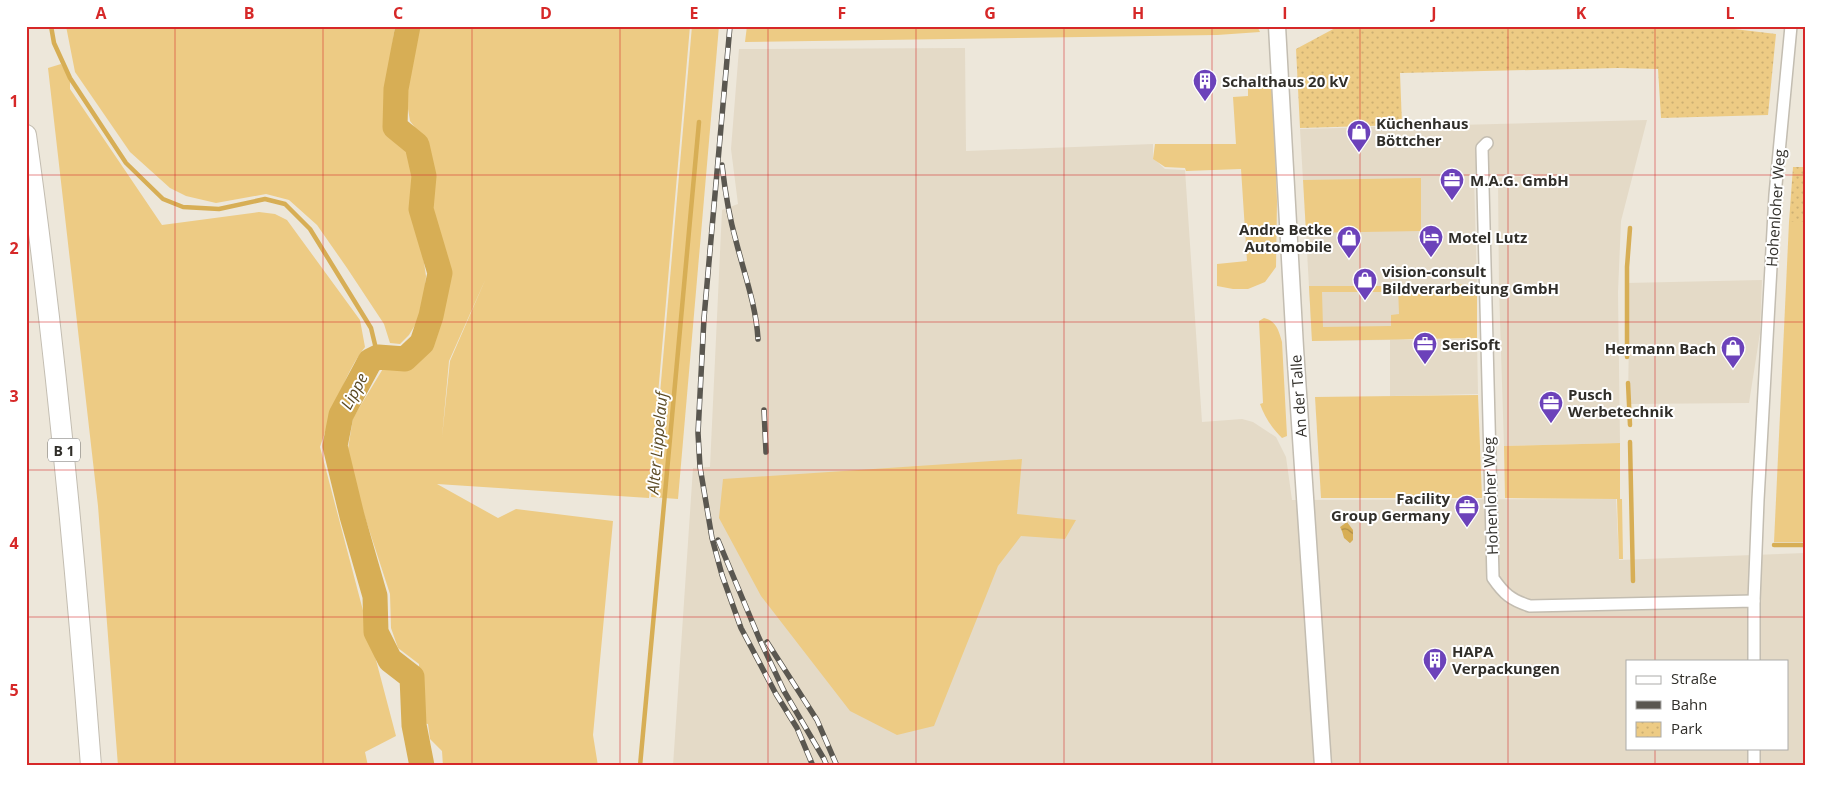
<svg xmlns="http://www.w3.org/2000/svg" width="1831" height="792" font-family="'Open Sans',sans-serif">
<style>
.built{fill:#e4dac7;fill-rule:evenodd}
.grass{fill:#edcb84;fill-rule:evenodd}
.park{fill:url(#park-dots)}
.water{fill:url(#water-waves)}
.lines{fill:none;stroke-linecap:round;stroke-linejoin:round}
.stream{stroke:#d7ae55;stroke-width:4.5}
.river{stroke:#d7ae55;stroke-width:25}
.street-casing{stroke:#c3bdb1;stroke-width:14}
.secondary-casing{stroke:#c3bdb1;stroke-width:19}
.highway-casing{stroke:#c3bdb1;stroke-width:22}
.street{stroke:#fff;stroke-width:11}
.secondary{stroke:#fff;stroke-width:16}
.highway{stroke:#fff;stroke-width:20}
.rail-casing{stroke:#5a5750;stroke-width:5.5}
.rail{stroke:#fff;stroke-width:4;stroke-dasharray:11;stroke-linecap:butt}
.grid{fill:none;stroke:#d62828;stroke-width:1;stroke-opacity:0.55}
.labels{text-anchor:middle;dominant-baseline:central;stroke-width:4;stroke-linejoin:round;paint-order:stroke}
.shield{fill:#fff;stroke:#6e6d69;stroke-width:1}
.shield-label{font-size:14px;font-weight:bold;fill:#302e29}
.poi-label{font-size:15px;font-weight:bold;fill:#302e29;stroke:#fff;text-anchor:start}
.street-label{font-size:15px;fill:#302e29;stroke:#fff}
.water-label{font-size:16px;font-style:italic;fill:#5b4a24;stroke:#fff}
.neatline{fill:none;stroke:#d62828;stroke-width:2}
.grid-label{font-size:16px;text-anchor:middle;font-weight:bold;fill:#d62828}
</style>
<defs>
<pattern id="park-dots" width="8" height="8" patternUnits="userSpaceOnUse" patternTransform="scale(1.25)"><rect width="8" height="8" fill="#edcb84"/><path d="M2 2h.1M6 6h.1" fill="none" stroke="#ccaf72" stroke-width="1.8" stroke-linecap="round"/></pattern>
<pattern id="water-waves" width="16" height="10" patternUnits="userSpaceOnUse" patternTransform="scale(1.25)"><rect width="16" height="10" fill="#d7ae55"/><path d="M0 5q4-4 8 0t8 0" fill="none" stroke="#af8e46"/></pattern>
</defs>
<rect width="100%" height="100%" fill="#ede7da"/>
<g class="built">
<path d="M965 48 966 151 1153 144V158L1165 169 1185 170 1202 422 1242 419 1253 422 1276 437 1286 457 1292 500 1616 499 1619 560 1805 553V766H673L693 468 710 467 722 210 738 204 731 149 739 49ZM1627 661H1787V748H1627Z"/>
<path d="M1647 120 1621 221 1618 292 1620 443 1504 446 1499 289 1498 178 1568 175 1474 177 1477 284 1410 285V339L1397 340 1477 339 1478 394 1390 396V340L1312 341 1306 233 1420 230 1312 180H1303L1300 129Z"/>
<path d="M1762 280 1760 333 1749 403 1628 404 1629 331 1626 283Z"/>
</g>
<g class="grass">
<path d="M66 26H395L386 87 387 130 409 150 416 178 411 210 422 249 426 276 423 312 409 335 400 344 390 343 384 324 347 268 317 225 289 200 266 194 216 203 186 196 170 188 130 152 75 72Z"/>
<path d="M417 26H690L649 498 437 484 498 518 516 509 613 521 593 735 598 766H443L442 751 430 739 428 724 421 723 419 664 398 648 391 628 390 594 362 508 347 455 353 418 384 367 404 363 423 347 438 320 445 275 439 246 427 209 428 178 426 142 410 121 405 91ZM486 278 450 361 442 437 449 361Z"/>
<path d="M692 26H719L678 499 651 497Z"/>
<path d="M747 26H1257L1260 32 1217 35 745 42Z"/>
<path d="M61 64 70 80V89L162 225 259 212 275 214 287 220 360 320 365 347C345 372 331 416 320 447L396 736 365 752 368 766H118L98 506 48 68Z"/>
<path d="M1248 84H1263L1270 87 1273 94 1277 201 1276 267 1265 282 1248 289H1233L1217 286V264L1247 261 1241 169 1186 171 1185 168 1165 167 1153 159 1155 144H1236L1233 97 1248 96Z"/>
<path d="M1421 178V231L1306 233 1303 180Z"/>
<path d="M1789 222H1805V542H1774Z"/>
<path d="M1477 284V338L1312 341 1309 286H1392V292H1322L1323 327 1391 326V315L1399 314 1398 286Z"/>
<path d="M1264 318C1277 321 1279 332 1282 342L1287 436 1282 438C1272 428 1265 418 1260 404L1263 403 1259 321Z"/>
<path d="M1478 395 1482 498H1321L1315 397Z"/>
<path d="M1620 443V499H1618H1622L1623 559H1619L1617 499 1505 498 1504 446Z"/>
<path d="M1022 459 1017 514 1076 520 1065 539 1021 536 998 566 934 726 897 735 850 711 761 596 719 518 723 479Z"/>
</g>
<g class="park">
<path d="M1357 26H1709L1776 34 1768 115 1661 118 1658 69 1618 68 1400 73 1402 125 1300 128 1296 49 1337 27Z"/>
<path d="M1793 167H1805V222H1789Z"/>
</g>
<path class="water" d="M1347 522 1353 530V540L1350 543 1344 538 1342 531 1340 527Z"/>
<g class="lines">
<g class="stream">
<path d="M51 26 54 43 70 78 126 163 163 199 183 207 219 209 265 199 285 204 310 229 371 328 378 357"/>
<path d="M1627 357V267L1630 228"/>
<path d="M1628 383 1630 425"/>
<path d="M1630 442 1633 581"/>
<path d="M1774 545H1805"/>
<path d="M640 766 699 122"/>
</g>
<path class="river" d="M408 26 396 89 395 127 417 145 424 176 421 209 440 273 431 316 422 343 405 359 378 357 370 361 341 415 335 446 352 516 375 596 376 632 390 660 412 677 414 725 422 766"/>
<defs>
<g id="street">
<path d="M1487 143 1482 148 1493 578C1504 594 1511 600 1530 606L1754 601V661"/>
<path d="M1754 601 1758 500 1775 195 1791 26"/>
<path d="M1754 748V766"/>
</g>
<path id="secondary" d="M1277 26 1295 348 1323 766"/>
<path id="highway" d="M26 135C55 344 75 555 91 766"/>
</defs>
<use href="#street" class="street-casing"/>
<use href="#secondary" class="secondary-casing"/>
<use href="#highway" class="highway-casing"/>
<use href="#street" class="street"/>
<use href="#secondary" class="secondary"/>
<use href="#highway" class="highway"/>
<defs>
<g id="rail">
<path d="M730 26 704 318 698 433 700 467 712 538 722 575 741 628 776 694 797 728 813 766"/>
<path d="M722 165C725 191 729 216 736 241 744 273 756 305 758 339"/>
<path d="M764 410 766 452"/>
<path d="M718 540 759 638 784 691 824 759 827 766"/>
<path d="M767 642 817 720 837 766"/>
</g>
</defs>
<use href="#rail" class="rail-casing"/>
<use href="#rail" class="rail"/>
</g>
<path class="grid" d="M175 26V766M323 26V766M472 26V766M620 26V766M768 26V766M916 26V766M1064 26V766M1212 26V766M1360 26V766M1508 26V766M1655 26V661M26 175H1805M26 322H1805M26 470H1805M26 617H1805M1655 748V766"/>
<defs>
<symbol id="building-pin" viewBox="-11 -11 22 30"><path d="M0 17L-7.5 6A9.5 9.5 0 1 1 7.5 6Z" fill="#6c42ba" stroke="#fff"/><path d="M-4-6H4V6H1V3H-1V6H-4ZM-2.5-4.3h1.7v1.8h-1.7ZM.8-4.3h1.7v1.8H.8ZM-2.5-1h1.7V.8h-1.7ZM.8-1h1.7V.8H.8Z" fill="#fff"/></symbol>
<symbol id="shop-pin" viewBox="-11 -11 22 30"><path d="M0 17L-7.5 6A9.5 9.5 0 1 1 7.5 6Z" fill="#6c42ba" stroke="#fff"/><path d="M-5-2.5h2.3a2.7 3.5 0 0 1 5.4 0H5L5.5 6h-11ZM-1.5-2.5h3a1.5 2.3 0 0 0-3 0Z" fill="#fff"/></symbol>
<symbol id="office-pin" viewBox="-11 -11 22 30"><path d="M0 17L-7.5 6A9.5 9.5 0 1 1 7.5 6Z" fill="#6c42ba" stroke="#fff"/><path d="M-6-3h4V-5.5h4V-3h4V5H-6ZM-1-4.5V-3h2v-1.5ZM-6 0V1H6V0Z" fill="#fff"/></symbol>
<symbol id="hotel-pin" viewBox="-11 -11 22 30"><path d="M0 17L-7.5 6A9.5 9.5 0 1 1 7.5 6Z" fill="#6c42ba" stroke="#fff"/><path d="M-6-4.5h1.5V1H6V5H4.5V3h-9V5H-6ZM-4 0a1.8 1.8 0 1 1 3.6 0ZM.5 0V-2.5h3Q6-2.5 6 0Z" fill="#fff"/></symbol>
</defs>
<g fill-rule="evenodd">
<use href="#building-pin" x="1191" y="67" width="28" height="38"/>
<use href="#shop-pin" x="1345" y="118" width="28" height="38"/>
<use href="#office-pin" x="1438" y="166" width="28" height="38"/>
<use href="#hotel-pin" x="1417" y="223" width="28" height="38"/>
<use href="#shop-pin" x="1335" y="224" width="28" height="38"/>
<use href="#shop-pin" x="1351" y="266" width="28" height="38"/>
<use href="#office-pin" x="1411" y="330" width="28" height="38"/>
<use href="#shop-pin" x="1719" y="334" width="28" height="38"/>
<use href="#office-pin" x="1537" y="389" width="28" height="38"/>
<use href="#office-pin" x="1453" y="493" width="28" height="38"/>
<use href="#building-pin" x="1421" y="646" width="28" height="38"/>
</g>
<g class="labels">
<rect class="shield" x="48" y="438.5" width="32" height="23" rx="4"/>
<g class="shield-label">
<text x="64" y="450">B 1</text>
</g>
<g class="poi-label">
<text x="1222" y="81">Schalthaus 20 kV</text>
<text x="1376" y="123">Küchenhaus<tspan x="1376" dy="17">Böttcher</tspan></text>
<text x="1470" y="180">M.A.G. GmbH</text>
<text x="1332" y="229" text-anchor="end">Andre Betke<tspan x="1332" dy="17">Automobile</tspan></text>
<text x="1448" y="237">Motel Lutz</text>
<text x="1382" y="271">vision-consult<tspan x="1382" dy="17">Bildverarbeitung GmbH</tspan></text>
<text x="1442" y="344">SeriSoft</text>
<text x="1716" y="348" text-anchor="end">Hermann Bach</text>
<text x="1568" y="394">Pusch<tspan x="1568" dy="17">Werbetechnik</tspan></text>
<text x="1450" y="498" text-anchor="end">Facility<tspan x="1450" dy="17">Group Germany</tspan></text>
<text x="1452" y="651">HAPA<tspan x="1452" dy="17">Verpackungen</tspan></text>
</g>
<g class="street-label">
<text transform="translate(1775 208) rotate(-86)">Hohenloher Weg</text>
<text transform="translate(1298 396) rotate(-94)">An der Talle</text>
<text transform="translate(1490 496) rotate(-92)">Hohenloher Weg</text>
</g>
<g class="water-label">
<text transform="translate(354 391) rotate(-62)">Lippe</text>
<text transform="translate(657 443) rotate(-85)">Alter Lippelauf</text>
</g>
</g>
<rect width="1831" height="792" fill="none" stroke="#ffffff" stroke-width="55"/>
<rect x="1626" y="660" width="162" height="90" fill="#ffffff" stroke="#acaba9"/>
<rect x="1636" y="676" width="25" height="8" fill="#ffffff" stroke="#acaba9"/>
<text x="1671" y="684" font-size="15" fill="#302e29">Straße</text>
<rect x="1636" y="701" width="25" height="8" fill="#5a5750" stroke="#acaba9"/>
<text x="1671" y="710" font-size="15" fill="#302e29">Bahn</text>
<rect x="1636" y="722" width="25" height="15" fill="url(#park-dots)" stroke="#acaba9"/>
<text x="1671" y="734" font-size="15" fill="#302e29">Park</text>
<rect x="28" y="28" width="1776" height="736" class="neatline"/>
<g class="grid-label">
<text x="101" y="19">A</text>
<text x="249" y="19">B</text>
<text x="398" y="19">C</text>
<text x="546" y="19">D</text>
<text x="694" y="19">E</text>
<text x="842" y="19">F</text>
<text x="990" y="19">G</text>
<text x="1138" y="19">H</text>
<text x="1285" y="19">I</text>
<text x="1434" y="19">J</text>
<text x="1581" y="19">K</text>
<text x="1730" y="19">L</text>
<text x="14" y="107">1</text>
<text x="14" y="254">2</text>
<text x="14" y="402">3</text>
<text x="14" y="549">4</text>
<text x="14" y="696">5</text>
</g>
</svg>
